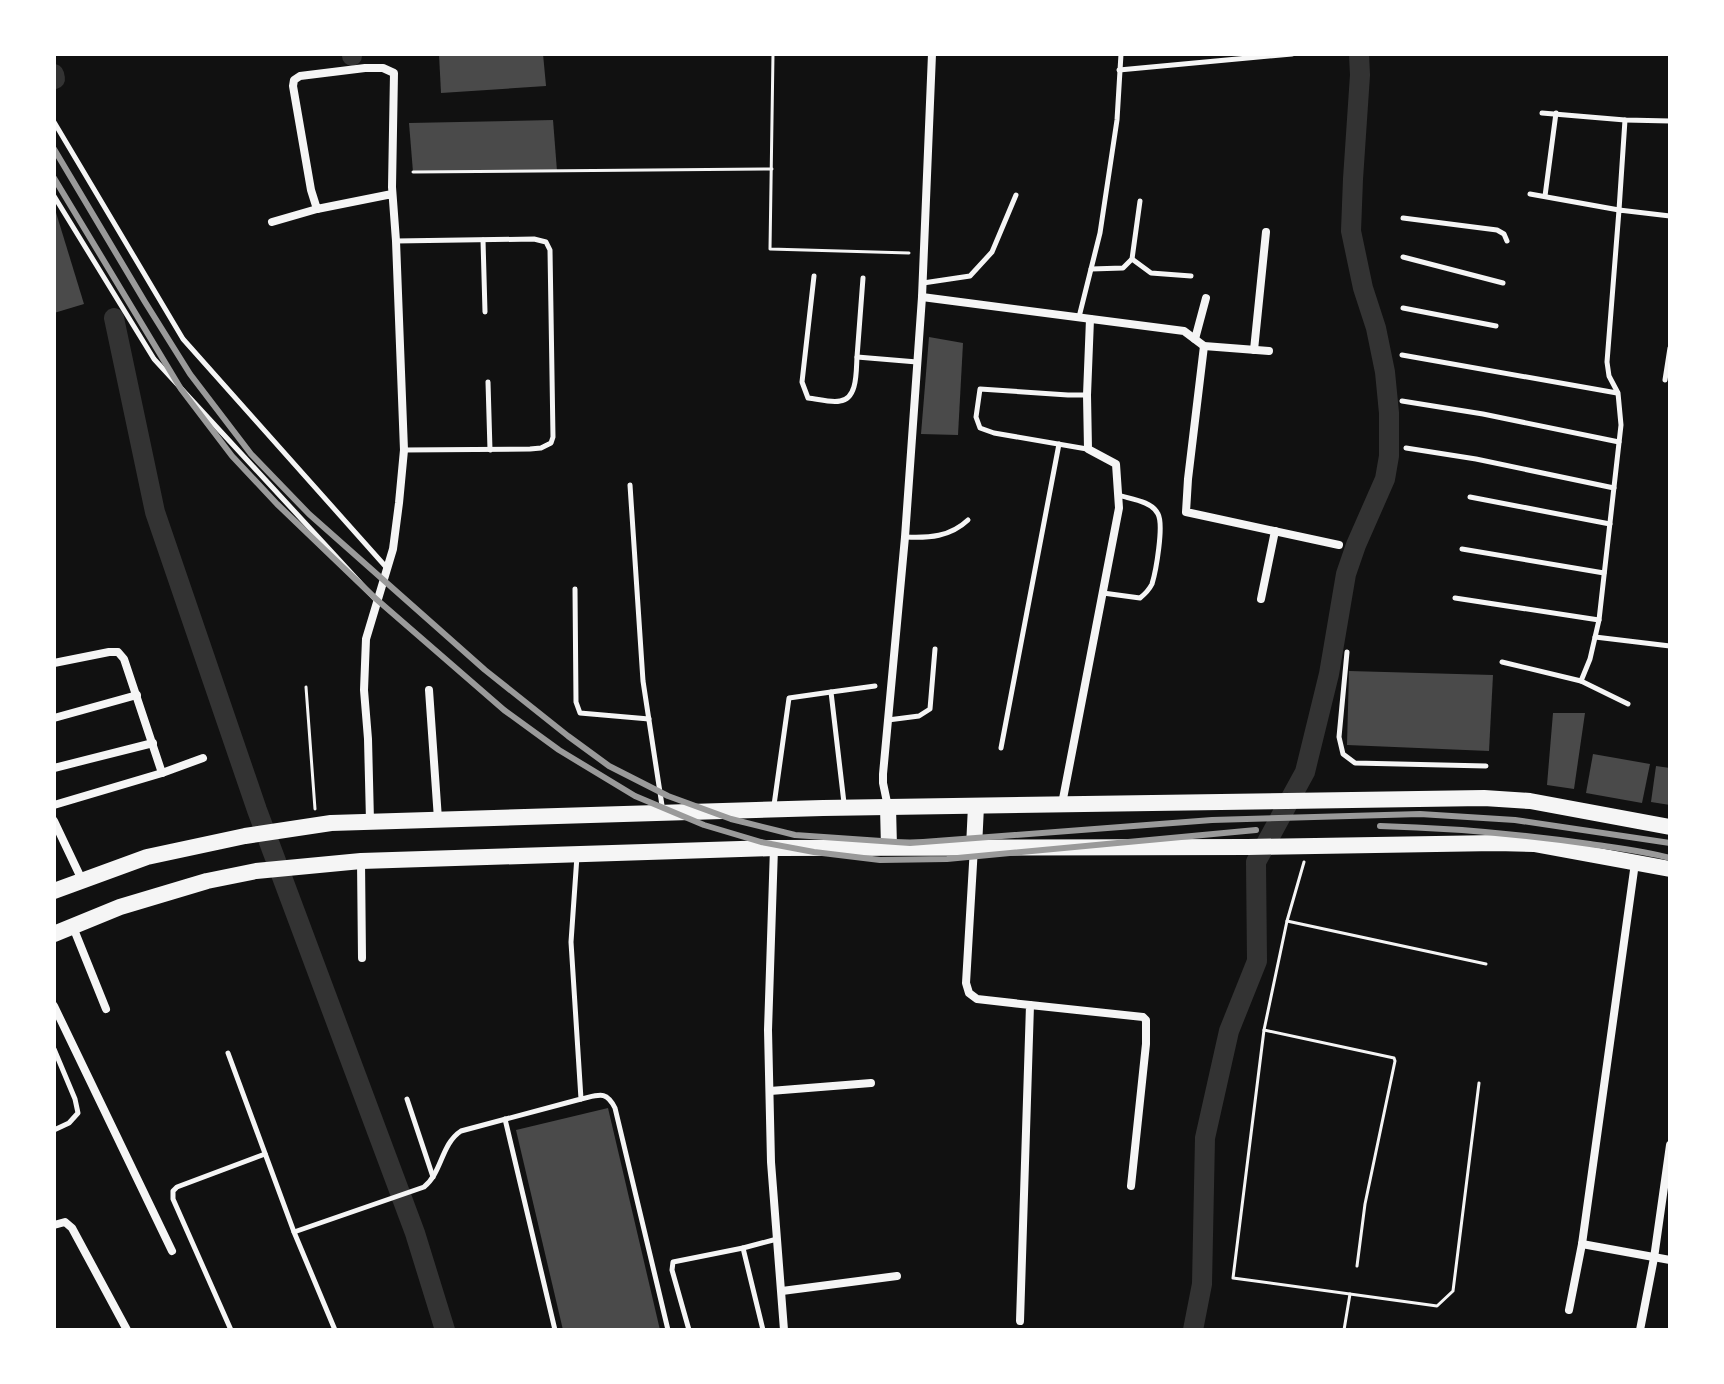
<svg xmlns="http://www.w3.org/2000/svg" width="1724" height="1384" font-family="'Roboto Condensed',sans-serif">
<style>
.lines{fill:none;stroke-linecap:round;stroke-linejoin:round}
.canal{stroke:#333;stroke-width:20}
.building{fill:#4a4a4a}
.path{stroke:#f5f5f5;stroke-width:3}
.service{stroke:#f5f5f5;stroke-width:5}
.minor{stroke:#f5f5f5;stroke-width:8}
.primary{stroke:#f5f5f5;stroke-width:16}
.rail{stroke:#9a9a9a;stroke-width:6}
</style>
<rect width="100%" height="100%" fill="#111"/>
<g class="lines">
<g class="canal">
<path d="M352 54V56"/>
<path d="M54 74 55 79"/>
<path d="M114 318 155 512 257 810 415 1233 445 1330"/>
<path d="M1193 1330 1202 1284 1205 1138 1229 1031 1257 961 1256 862 1305 772 1329 674 1346 574 1356 545 1385 479 1389 456V413L1385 372 1376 328 1363 288 1351 231 1353 179 1360 75 1359 54"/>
</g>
</g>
<g class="building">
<path d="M439 54H543L546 86 441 93Z"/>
<path d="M553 120 557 171 413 172 409 123Z"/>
<path d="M54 206 84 304 54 313Z"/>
<path d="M929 337 963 343 958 435 921 434Z"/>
<path d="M1349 671 1493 675 1489 751 1347 745Z"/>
<path d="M1553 713H1585L1574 789 1547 785Z"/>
<path d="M1593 754 1650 764 1642 803 1586 793Z"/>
<path d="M1656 766 1670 768V805L1651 802Z"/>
<path d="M608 1108 660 1330H563L516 1130Z"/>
</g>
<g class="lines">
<g class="path">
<path d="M773 54 770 249 909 253"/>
<path d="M413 172 772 169"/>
<path d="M306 687 315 809"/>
<path d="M1304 862 1287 921 1264 1030 1233 1278 1437 1306 1453 1291 1479 1083"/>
<path d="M1287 921 1486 964"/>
<path d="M1264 1030 1394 1058 1395 1061 1365 1204 1357 1266"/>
<path d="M1344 1330 1350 1294"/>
</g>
<g class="service">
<path d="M1119 70 1292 54"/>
<path d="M1542 113 1625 120 1670 121"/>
<path d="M54 122 183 339 386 567"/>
<path d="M1530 194 1619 210 1625 120"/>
<path d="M54 196 154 359 377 601"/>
<path d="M1545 196 1556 113"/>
<path d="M1403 218 1497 230 1504 234 1507 241"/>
<path d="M483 240 485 312"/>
<path d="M396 241 534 239 546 242 550 250 553 437 551 443 541 448 530 449 404 450"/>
<path d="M1403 257 1503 283"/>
<path d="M1132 259 1151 273 1191 276"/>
<path d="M1091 269 1123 268 1132 259 1140 201"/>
<path d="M814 276 802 382 808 398C818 399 831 403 840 401 858 399 856 370 857 357L917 362"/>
<path d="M923 283 970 276 992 252 1016 195"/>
<path d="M1403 308 1496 326"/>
<path d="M1079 317 1100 233 1117 120 1121 54"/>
<path d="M1402 355 1617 393"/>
<path d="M857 357 863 278"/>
<path d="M1665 380 1670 348"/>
<path d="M488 382 490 450"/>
<path d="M1402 401 1483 414 1619 442"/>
<path d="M1406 448 1476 459 1614 488"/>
<path d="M1087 449 994 433 980 428 976 417 980 389 1068 395H1087"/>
<path d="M630 485 643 681 663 812"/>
<path d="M1470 497 1610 524"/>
<path d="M906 537C929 538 950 537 968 520"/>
<path d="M1462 549 1604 573"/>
<path d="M575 589 576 702 580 713 649 719"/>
<path d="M1103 593 1140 598C1145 594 1149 590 1152 584 1156 571 1164 525 1158 514 1152 501 1130 499 1118 495"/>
<path d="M1455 598 1599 620"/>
<path d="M1595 637 1670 646"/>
<path d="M1347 652 1339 737 1343 754 1355 763 1486 766"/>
<path d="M1502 662 1581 681 1590 659 1599 620 1621 425 1618 393 1609 376 1607 362 1619 210 1670 216"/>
<path d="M1581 681 1628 704"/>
<path d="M888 720 919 716 930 709 935 649"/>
<path d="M1001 748 1059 444"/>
<path d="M844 803 831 692 875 686"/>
<path d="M774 805 789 698 831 692"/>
<path d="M54 1049 75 1099 78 1113 69 1123 54 1130"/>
<path d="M228 1053 294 1232 335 1330"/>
<path d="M407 1099 433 1177"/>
<path d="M581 1099C599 1095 606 1090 615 1108L668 1330"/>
<path d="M505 1119 555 1330"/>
<path d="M294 1232 424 1187C442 1173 441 1144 461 1131L581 1099 571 942 577 856"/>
<path d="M231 1330 173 1199V1191L177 1187 265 1154"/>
<path d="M689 1330 672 1270 673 1262 743 1248"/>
<path d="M763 1330 743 1248 777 1239"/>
</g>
<g class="minor">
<path d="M272 222 317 209"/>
<path d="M922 297 1184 331 1204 346 1269 351"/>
<path d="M1195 339 1206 298"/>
<path d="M1204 346 1188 479 1186 512 1339 545"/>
<path d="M1254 350 1266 232"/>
<path d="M1261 599 1275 531"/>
<path d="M54 663 109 652H118L124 659 162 773 54 805"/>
<path d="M429 690 438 819"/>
<path d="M54 718 137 695"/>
<path d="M54 768 153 743"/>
<path d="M162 773 203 758"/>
<path d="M1062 804 1119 508 1116 464 1088 449 1087 395 1090 319"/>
<path d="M888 807 883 783V774L905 537 922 297 932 54"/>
<path d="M54 821 82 880"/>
<path d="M370 821 368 739 364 690 366 639 393 549 399 503 404 450 396 241 392 187 394 73 383 68H365L300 76 294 80 293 86 311 190 317 209 392 194"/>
<path d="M974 847 966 983 969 993 977 999 1030 1005 1020 1321"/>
<path d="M774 848 768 1030 771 1162 784 1330"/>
<path d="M361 861 362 958"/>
<path d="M73 927 106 1009"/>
<path d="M1030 1005 1143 1017 1146 1020V1044L1131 1186"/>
<path d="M54 1006 172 1251"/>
<path d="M770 1091 871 1083"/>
<path d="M54 1225 65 1222 72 1228 127 1330"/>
<path d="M1582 1244 1670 1260"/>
<path d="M782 1291 897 1276"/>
<path d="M1569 1310 1582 1244 1635 863"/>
<path d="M1640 1330 1654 1258 1670 1145"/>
</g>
<g class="primary">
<path d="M888 807 889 847"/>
<path d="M974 847 976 806"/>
<path d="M54 891 147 857 245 836 331 823 823 808 1484 798 1530 801 1670 827"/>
<path d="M54 934 120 907 207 881 256 871 361 861 774 848 1248 847 1496 843 1534 844 1670 869"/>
</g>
<g class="rail">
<path d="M54 149 145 302 190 374 251 454 309 514 485 670 568 736 609 766 668 796 731 819 795 835 910 843 1212 820 1420 814 1515 820 1670 843"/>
<path d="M54 178 181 389 232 456 277 504 375 598 504 710 559 750 635 796 704 825 761 842 814 852 880 860 947 859 1256 830"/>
<path d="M1380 826C1451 828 1520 834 1590 844 1617 848 1644 851 1670 858"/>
</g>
</g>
<rect width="1724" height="1384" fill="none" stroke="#ffffff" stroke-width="112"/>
</svg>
